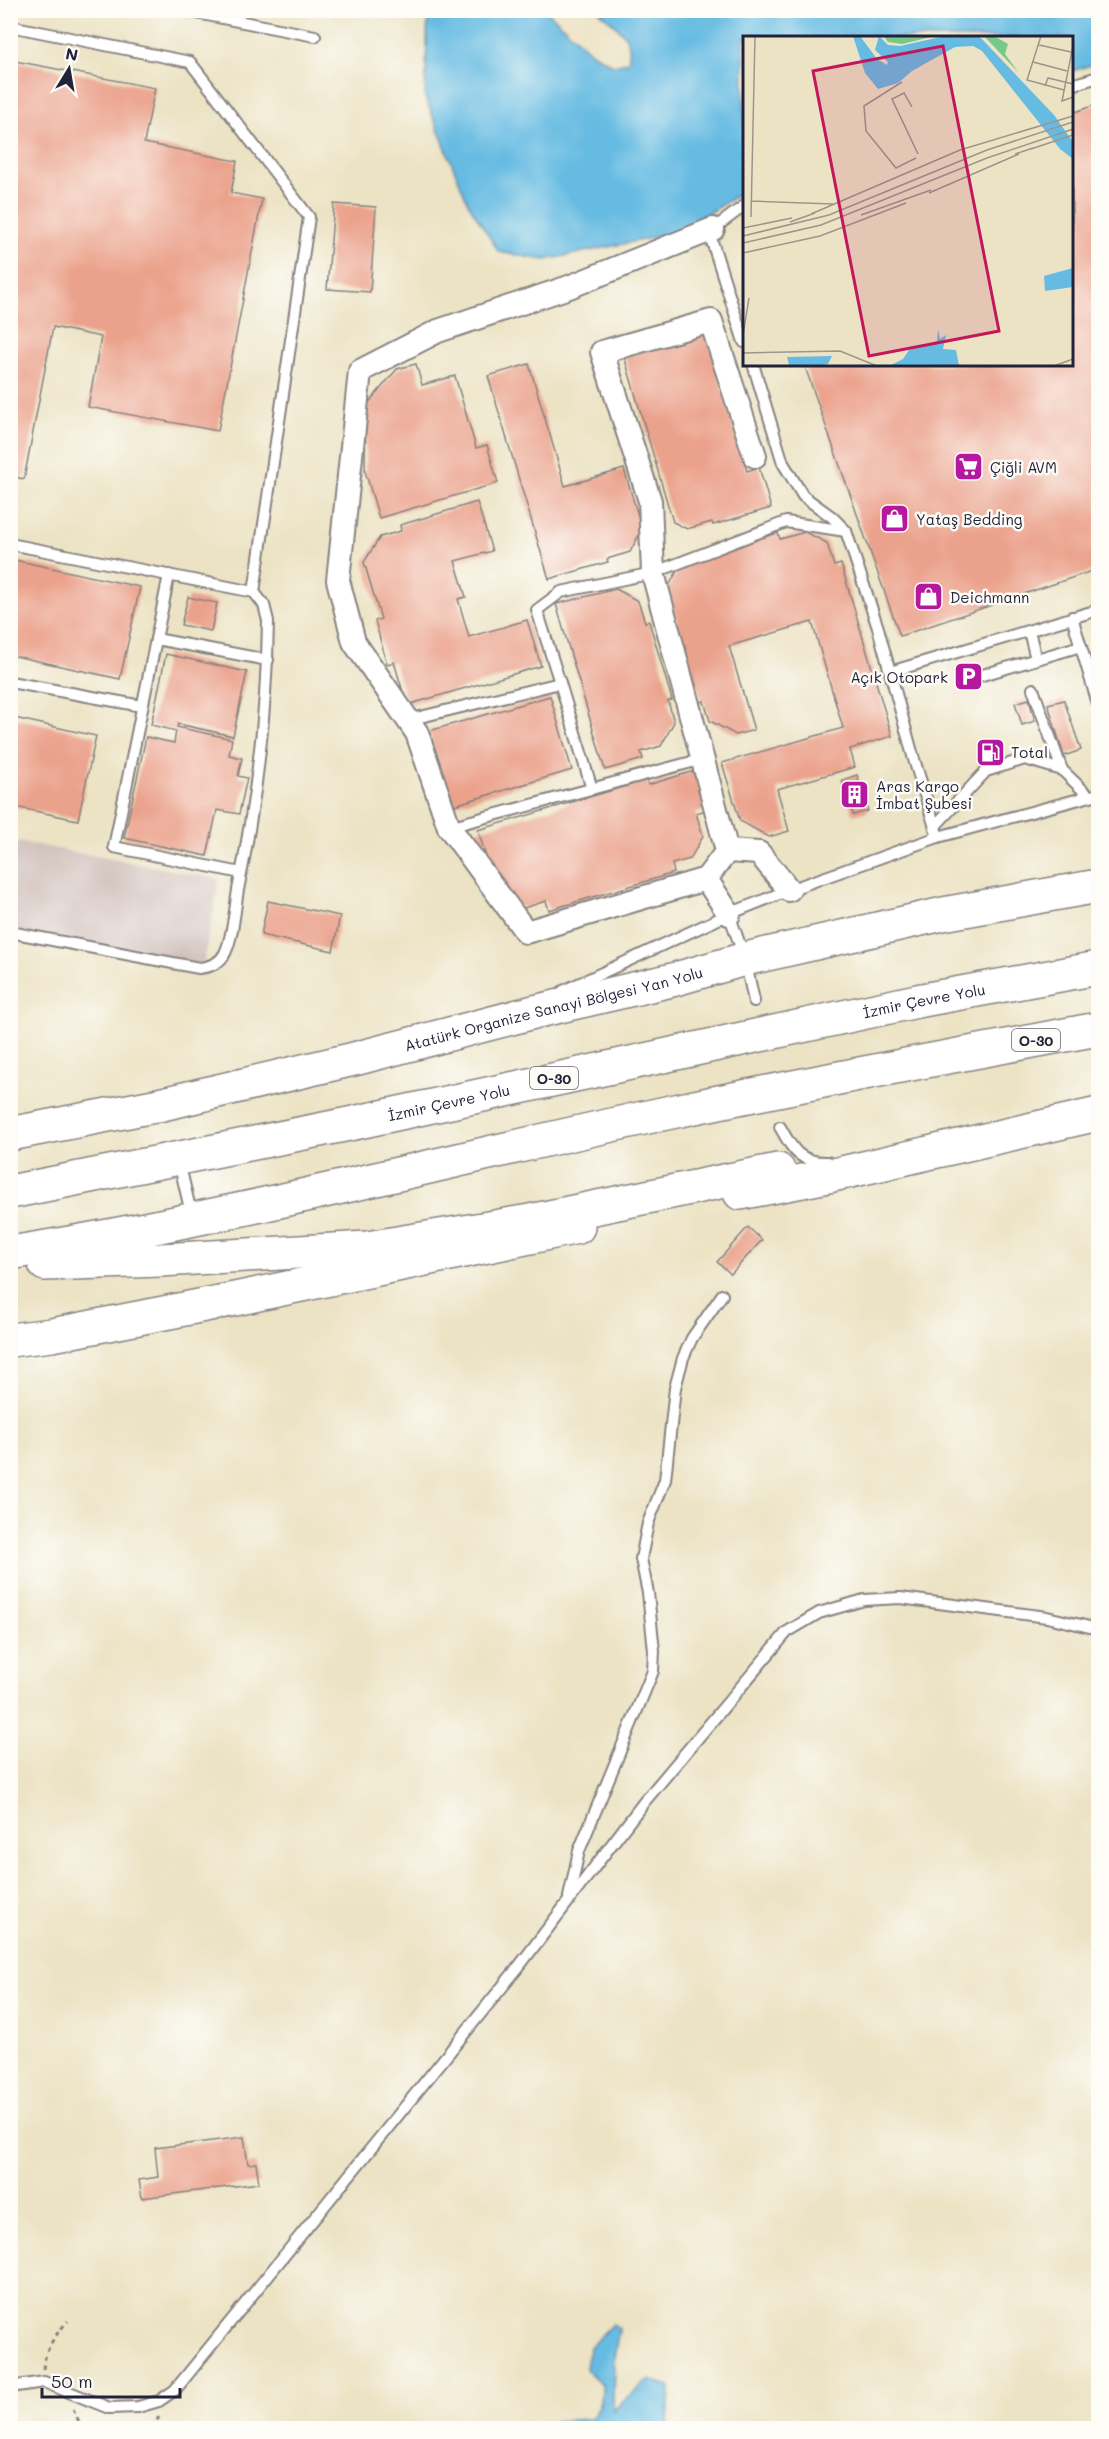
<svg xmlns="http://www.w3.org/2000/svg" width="1109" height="2439" font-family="Mali,sans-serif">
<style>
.industrial{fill:#d0c0bc}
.water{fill:#66bbe2;stroke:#446e8e;stroke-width:1.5}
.building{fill:#eba28c}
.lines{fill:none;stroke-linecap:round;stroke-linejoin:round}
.service-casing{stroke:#878280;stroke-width:14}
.minor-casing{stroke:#878280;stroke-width:26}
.primary-casing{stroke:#878280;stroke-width:36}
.motorway-casing{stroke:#878280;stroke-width:36}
.path{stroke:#878280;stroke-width:3;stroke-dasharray:4.5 4.5;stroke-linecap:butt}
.service{stroke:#fff;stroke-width:10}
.minor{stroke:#fff;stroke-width:22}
.primary{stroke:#fff;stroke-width:33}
.motorway{stroke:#fff;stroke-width:33}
.labels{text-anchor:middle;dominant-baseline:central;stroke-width:5;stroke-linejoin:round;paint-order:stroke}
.shield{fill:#fdfcf7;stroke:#646373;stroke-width:1.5}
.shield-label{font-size:14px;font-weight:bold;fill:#22223b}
.poi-label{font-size:15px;fill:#22223b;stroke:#fdfcf7;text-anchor:start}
.street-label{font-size:15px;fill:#22223b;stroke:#fdfcf7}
.inset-road{fill:none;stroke:#9b968d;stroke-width:1.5}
.view{fill:#c2185b;fill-opacity:0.15;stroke:#c2185b;stroke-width:3}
.inset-edge{fill:none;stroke:#22223b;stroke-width:3}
</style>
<rect width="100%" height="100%" fill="#fdfcf7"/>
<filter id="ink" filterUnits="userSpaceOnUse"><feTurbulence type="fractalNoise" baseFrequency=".0167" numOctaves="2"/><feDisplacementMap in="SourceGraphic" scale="12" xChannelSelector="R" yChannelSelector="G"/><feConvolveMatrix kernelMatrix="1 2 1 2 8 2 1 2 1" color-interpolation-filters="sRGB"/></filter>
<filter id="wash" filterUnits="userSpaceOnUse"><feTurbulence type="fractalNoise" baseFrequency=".008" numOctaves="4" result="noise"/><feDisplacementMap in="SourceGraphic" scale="24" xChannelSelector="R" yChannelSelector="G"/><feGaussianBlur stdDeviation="1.35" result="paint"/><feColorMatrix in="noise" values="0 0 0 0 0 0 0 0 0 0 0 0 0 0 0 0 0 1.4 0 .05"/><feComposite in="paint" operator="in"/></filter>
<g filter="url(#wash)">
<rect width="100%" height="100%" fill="#ece3c4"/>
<path class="industrial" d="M10 840 219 879 203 966 11 930Z"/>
<g class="water">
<path d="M428 11H547L592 53 613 65 628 62C635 36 616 27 599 11H1098V63L1072 71V38H744V191L676 233 545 260 499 252 468 203 425 97Z"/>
<path d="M612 2324 619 2329 614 2358 613 2410 650 2379 670 2387 668 2428H549L555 2421 591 2419 601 2403 602 2385 586 2369 589 2348Z"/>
</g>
<g id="blocks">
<g class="building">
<path d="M10 60 155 88 144 143 237 161 231 193 262 199 218 431 88 407 101 337 53 327 24 479 10 476Z"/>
<path d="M1098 104V569L900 636 804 364H1072V113Z"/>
<path d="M334 204 376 207 370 292 327 289Z"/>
<path d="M706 332 747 471 759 467 771 508 713 525 712 522 687 529 673 522 624 356Z"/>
<path d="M416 364 422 385 455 376 476 448 487 445 498 483 379 518 365 471 366 406 397 369Z"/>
<path d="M529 364 565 486 624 469 642 529 630 552 607 559 608 562 549 579 488 376Z"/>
<path d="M477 502 492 551 455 561 466 597 458 599 469 637 527 620 541 666 407 705 394 662 387 664 375 621 381 619 364 562 380 537 401 531 400 525Z"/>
<path d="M805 532 827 543 834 566 841 564 892 736 850 749 855 767 777 789 789 831 769 837 740 821 722 763 843 728 812 622 729 646 754 730 736 735 710 721 704 701 701 702 667 589 680 566 702 555 778 533 780 539Z"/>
<path d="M10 559 140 587 120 679 10 655Z"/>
<path d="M616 589 638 601 645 622 649 621 672 700 668 701 674 722 661 746 641 752 643 759 605 770 556 604Z"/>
<path d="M188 597 217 603 211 631 181 625Z"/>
<path d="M166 654 247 672 233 736 178 724 177 727 232 739 229 755 242 758 238 776 247 778 239 814 217 810 207 856 124 838 146 737 174 743 176 731 151 725Z"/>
<path d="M550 696 572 770 451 806 429 731Z"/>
<path d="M1029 699 1035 721 1022 725 1015 703Z"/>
<path d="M1064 700 1081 750 1064 756 1048 704Z"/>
<path d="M10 717 96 736 78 820 10 806Z"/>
<path d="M694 771 706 810 696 813 703 836 690 859 672 864 674 873 549 910 546 901 524 908 501 896 492 877 478 830 647 780 648 785Z"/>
<path d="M857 775 868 811 853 815 842 780Z"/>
<path d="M268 901 340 916 333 951 261 935Z"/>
<path d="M748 1227 762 1240 731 1274 717 1262Z"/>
<path d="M244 2137 248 2164 256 2163 259 2183 142 2198 139 2180 158 2177 155 2148Z"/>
</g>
</g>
</g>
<g filter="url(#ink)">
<use href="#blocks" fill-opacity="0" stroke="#878280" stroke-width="1.5"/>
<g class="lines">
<defs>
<g id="service">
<path d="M181 10 315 36"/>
<path d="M10 26 190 62 309 217 254 592 10 544"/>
<path d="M1072 85 1098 77"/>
<path d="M744 206 709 232 744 342"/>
<path d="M753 364 783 463 803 496 832 517 846 531 878 628 913 756 938 837"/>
<path d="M169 575 114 847 241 873"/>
<path d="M1072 617 1098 704"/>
<path d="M1029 631 1036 659"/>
<path d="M156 639 268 660"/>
<path d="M890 672 1098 610"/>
<path d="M962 681 1081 646"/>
<path d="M10 682 142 706"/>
<path d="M560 683 592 789"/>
<path d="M1033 689 1062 770"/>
<path d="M408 720 560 683 537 610 561 592 653 573 786 522 846 531"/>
<path d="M936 825 986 771 1025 759 1062 770 1089 796"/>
<path d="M449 827 703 759"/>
<path d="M10 932 199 968C209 967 220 964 225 953 233 937 235 908 238 890 256 801 267 711 268 621L264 605 254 592"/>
<path d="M563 991 729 914"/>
<path d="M754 1001 745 959 729 914 789 890 938 837 1098 794"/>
<path d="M780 1127C793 1150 799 1163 828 1162"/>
<path d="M179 1162 192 1217"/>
<path d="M569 1897 579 1851 653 1671 654 1651 648 1593 641 1559 648 1523 665 1480 675 1388 683 1358 692 1338 722 1295"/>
<path d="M10 2387 44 2382 109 2408 138 2407 159 2401 175 2390 520 1965 644 1802 787 1632 819 1613 864 1600 900 1598 1047 1617 1098 1629"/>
</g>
<g id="minor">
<path d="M727 851 653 573 650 501 602 352 711 321 755 456"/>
<path d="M706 879 526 932 449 827 417 733 354 642 338 580 360 371 438 331 569 287 713 229"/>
<path d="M729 914 706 879 727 851 759 853 789 890"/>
</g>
<g id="primary">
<path id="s1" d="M10 1134 154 1106 354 1059 534 1012 672 980 745 959 943 914 1098 886"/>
<path d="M740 1193 833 1175 1098 1114"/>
<path d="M10 1340 52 1335 235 1299 578 1227"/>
</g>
<g id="motorway">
<path id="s2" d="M10 1192 349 1124 917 1001 1098 968"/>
<path d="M10 1253C233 1218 451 1159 671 1112 813 1082 956 1055 1098 1029"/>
<path d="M45 1264 161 1260 367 1248 530 1221 778 1170"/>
</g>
</defs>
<use href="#service" class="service-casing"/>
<use href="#minor" class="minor-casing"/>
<use href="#primary" class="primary-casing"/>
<use href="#motorway" class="motorway-casing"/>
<g class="path">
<path d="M43 2369C45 2349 55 2335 68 2321"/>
<path d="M73 2409 82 2428"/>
<path d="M152 2428 159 2417"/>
</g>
<use href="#service" class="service"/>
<use href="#minor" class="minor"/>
<use href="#primary" class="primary"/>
<use href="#motorway" class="motorway"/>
</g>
</g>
<defs>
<symbol id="supermarket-square" viewBox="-11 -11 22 22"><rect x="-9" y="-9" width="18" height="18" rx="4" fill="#b5179e" stroke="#fdfcf7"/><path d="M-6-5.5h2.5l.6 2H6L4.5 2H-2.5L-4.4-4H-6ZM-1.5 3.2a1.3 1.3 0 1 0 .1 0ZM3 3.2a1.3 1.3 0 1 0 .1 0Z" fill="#fff"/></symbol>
<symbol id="shop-square" viewBox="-11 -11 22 22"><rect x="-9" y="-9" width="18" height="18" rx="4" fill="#b5179e" stroke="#fdfcf7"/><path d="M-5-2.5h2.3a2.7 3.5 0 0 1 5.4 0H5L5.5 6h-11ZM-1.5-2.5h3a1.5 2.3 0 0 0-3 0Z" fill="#fff"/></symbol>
<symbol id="parking-square" viewBox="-11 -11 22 22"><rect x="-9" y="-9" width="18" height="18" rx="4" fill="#b5179e" stroke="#fdfcf7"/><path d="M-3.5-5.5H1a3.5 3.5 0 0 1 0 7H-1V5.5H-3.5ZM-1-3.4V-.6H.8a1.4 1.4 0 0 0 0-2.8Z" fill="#fff"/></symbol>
<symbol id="fuel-square" viewBox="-11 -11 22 22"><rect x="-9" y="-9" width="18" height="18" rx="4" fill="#b5179e" stroke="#fdfcf7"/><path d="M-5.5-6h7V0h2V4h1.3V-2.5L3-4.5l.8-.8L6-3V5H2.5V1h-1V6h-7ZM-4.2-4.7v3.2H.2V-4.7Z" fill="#fff"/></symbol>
<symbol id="building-square" viewBox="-11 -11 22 22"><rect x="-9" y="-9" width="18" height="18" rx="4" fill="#b5179e" stroke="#fdfcf7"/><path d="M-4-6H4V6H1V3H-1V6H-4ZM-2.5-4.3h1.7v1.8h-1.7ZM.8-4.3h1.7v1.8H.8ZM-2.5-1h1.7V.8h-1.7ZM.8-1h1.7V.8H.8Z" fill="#fff"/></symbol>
</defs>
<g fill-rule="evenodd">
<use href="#supermarket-square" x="952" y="450" width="33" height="33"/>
<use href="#shop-square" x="878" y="502" width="33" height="33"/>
<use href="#shop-square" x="912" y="580" width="33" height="33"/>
<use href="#parking-square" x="952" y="660" width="33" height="33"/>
<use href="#fuel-square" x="974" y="736" width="33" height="33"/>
<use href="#building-square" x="838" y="778" width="33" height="33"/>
</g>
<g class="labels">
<g class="shield">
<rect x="1012" y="1029" width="48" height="22" rx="4.5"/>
<rect x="530" y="1067" width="48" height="22" rx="4.5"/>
</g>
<g class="shield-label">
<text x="1036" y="1040">O-30</text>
<text x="554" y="1078">O-30</text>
</g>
<g class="poi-label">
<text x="990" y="467">Çiğli AVM</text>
<text x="916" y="519">Yataş Bedding</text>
<text x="950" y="597">Deichmann</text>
<text x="948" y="677" text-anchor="end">Açık Otopark</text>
<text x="1011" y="752">Total</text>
<text x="876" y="786">Aras Kargo<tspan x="876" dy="17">İmbat Şubesi</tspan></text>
</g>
<g class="street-label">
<text stroke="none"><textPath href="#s2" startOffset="934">İzmir Çevre Yolu</textPath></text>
<text stroke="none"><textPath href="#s1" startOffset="558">Atatürk Organize Sanayi Bölgesi Yan Yolu</textPath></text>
<text stroke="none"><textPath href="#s2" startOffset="448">İzmir Çevre Yolu</textPath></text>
</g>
</g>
<g transform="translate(743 36)">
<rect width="330" height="330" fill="#ece3c4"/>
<path d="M141 0H192L159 8 145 6ZM241 0H251L265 8 262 18 276 37Z" fill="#78c889"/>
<path d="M110 0H117L134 23 144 29 145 26 132 14 136 0 145 9 157 10 202 0H236L311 79 330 106V123L317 113 239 15 230 10 212 11 169 35 155 47 135 53 122 37ZM330 232V251L302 255 301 240ZM195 293 197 303 203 299 200 313 213 314 216 330H146L160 323 166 314 194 305ZM89 320 85 328 77 330 46 329 44 321Z" fill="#66bbe2"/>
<path class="inset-road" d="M298 0 284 44 321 54M296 9 328 16M330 10 319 65 330 61M290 26 324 35M159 46 121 70 123 95 153 132 173 122M302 50 305 42 330 48M169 71 161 57 149 63 175 118M288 113 330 99M272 118 290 112M186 157 276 118M8 165 90 168M68 178 217 114 330 80M118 179 188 154M8 181 12 0M47 186 72 177M0 192 49 182M0 200 86 179 244 114 330 86M0 207 78 189 244 122 330 93M0 217 77 200 163 167M0 299 6 262M0 317 97 315 134 330M311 330 330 323"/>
<path class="view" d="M200 10 256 295 126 320 70 35Z"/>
<rect width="330" height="330" class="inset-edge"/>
</g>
<rect width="1109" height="2439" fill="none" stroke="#fdfcf7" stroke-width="36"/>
<g transform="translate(69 69) rotate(11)" stroke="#fdfcf7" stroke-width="4.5" paint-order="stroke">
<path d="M0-4.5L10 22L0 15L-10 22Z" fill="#22223b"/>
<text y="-9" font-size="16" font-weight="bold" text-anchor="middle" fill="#22223b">N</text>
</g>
<path d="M42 2388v9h138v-9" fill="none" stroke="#22223b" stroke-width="3"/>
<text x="51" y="2388" font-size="18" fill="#22223b" stroke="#fdfcf7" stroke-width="4.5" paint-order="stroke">50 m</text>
</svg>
